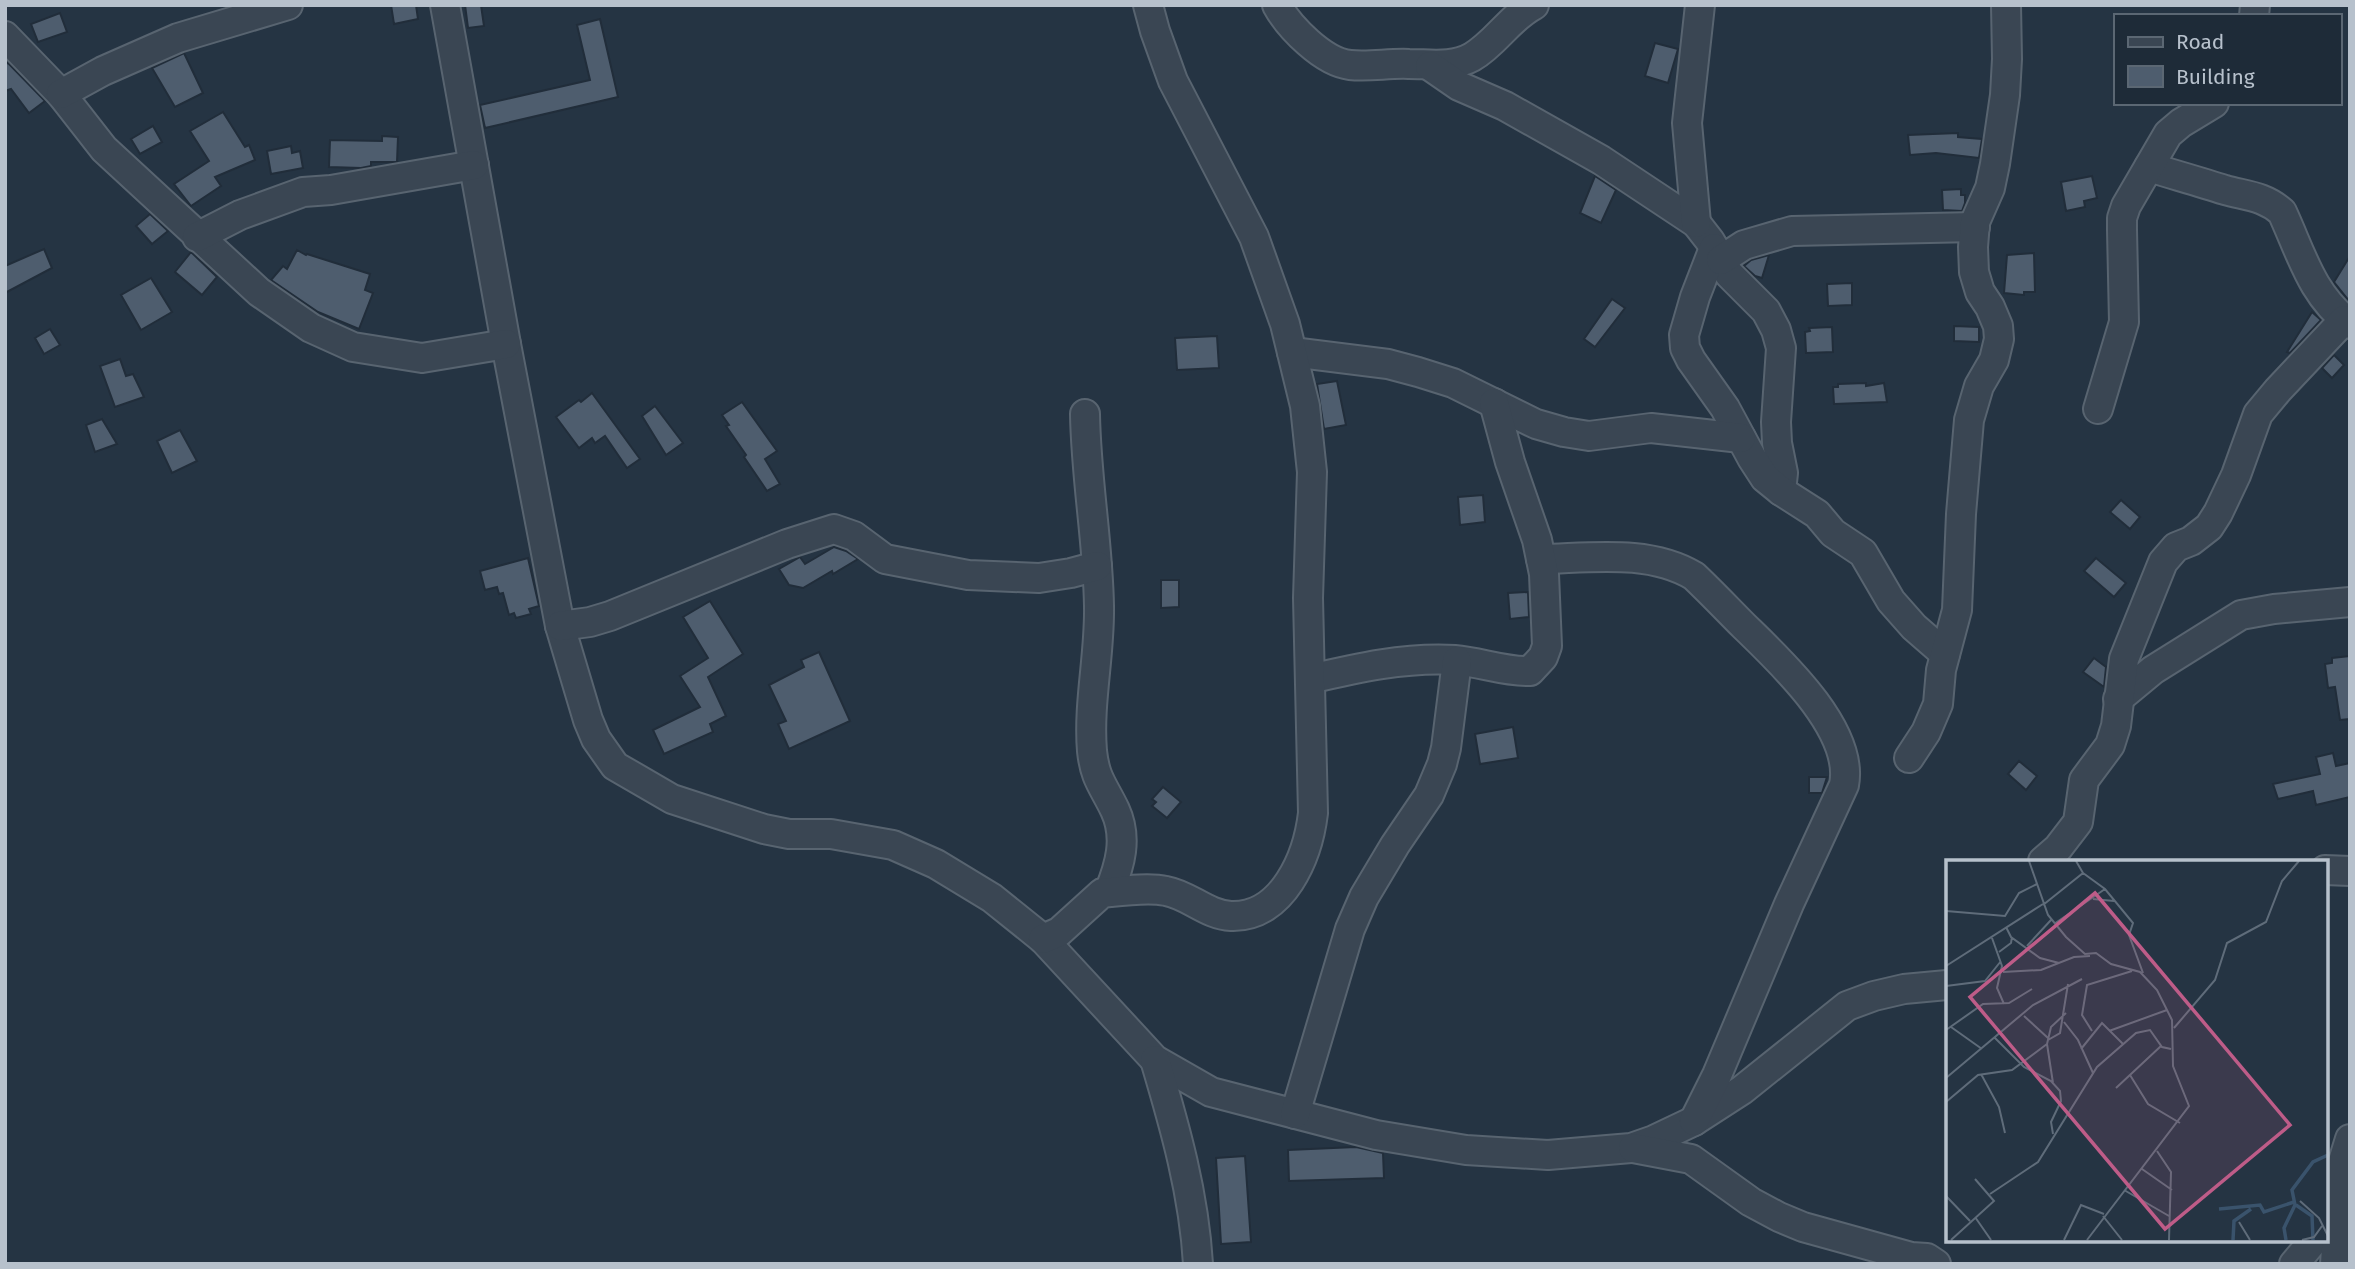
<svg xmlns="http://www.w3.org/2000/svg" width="2355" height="1269" font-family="'Fira Sans',sans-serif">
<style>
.building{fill:#4e5d6e;stroke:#212d3a;stroke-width:2}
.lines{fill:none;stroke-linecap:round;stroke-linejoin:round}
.minor-casing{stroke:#586470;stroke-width:32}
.minor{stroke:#3a4653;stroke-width:28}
.inset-river{fill:none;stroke:#3a536c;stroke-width:3.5}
.inset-road{fill:none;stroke:#5f6c7a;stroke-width:2}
.view{fill:#be5c88;fill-opacity:0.15;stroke:#be5c88;stroke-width:3.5}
.inset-edge{fill:none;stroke:#b7c1cc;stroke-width:3.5}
</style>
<rect width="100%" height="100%" fill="#253443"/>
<g class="building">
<path d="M391 5H416L418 19 394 24Z"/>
<path d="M465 5H481L484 26 468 28Z"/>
<path d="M60 13 67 32 38 42 31 24Z"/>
<path d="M600 19 618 97 485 128 480 105 590 80 577 25Z"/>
<path d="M1655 43 1678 49 1668 83 1645 76Z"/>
<path d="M184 53 203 93 175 107 152 68Z"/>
<path d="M8 63 45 101 29 113 11 89 5 91V64Z"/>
<path d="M223 112 245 147 249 145 255 160 215 177 221 186 191 206 174 184 209 161 190 131Z"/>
<path d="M153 126 162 142 140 154 131 139Z"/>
<path d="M1958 133V137L1982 139 1979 158 1936 153 1910 155 1908 135Z"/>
<path d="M382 136 398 137 397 162H371V166L361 168 329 167 330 140 382 141Z"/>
<path d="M291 146 292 153 300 151 303 168 271 174 267 151Z"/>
<path d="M1595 176 1616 190 1601 223 1580 213Z"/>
<path d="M2092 176 2097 198 2084 201 2085 207 2066 211 2061 182Z"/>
<path d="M1961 189V195H1965V203L1962 211 1943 210 1942 190Z"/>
<path d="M150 214 168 231 152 244 136 226Z"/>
<path d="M44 249 52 268 5 293V266Z"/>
<path d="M297 250 306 255 307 254 370 274 365 290 373 293 359 329 318 312 271 280 283 266 287 269Z"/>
<path d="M191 252 217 277 202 295 175 272Z"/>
<path d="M2034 253 2035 292H2024V295L2004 293 2007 255Z"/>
<path d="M1769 255 1762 278 1755 276 1744 266 1751 260Z"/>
<path d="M2350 256V302L2334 282Z"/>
<path d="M151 278 172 312 141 330 121 295Z"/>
<path d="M1852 283V305L1828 306 1827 284Z"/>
<path d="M1612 299 1625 308 1595 347 1584 339Z"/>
<path d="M2312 312 2321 320 2290 353 2287 352Z"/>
<path d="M1954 326 1979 327V342L1954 341Z"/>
<path d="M1832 327 1833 352 1806 353 1805 332 1810 331 1809 328Z"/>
<path d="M50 329 60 345 44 354 35 338Z"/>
<path d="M1217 336 1219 368 1177 370 1175 338Z"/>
<path d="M2334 355 2344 365 2332 378 2322 368Z"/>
<path d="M120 359 126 376 133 374 144 397 115 407 100 366Z"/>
<path d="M1337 381 1346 425 1324 429 1317 384Z"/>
<path d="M1866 383V386L1884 383 1887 402 1834 404 1833 387H1838V384Z"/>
<path d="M592 393 640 459 627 468 605 436 595 443 592 438 579 448 556 417 579 400 581 402Z"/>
<path d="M742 402 777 451 765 459 780 484 767 491 744 457 746 455 726 426 729 425 722 415Z"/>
<path d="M655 406 683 443 666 455 642 416Z"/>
<path d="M102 419 117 444 95 452 86 425Z"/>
<path d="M180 430 197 461 172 473 157 441Z"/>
<path d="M1483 495 1485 522 1460 525 1458 497Z"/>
<path d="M2121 500 2140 517 2130 529 2110 512Z"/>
<path d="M834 547 846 551 858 559 833 574 832 571 803 588 789 585 779 569 800 557 805 564Z"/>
<path d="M528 558 539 606 529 609 531 614 516 618 514 613 509 615 503 593 499 594 497 587 485 590 480 571Z"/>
<path d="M2096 558 2126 583 2114 597 2084 571Z"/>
<path d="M1161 580H1179V607L1161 608Z"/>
<path d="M1528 592 1529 617 1510 619 1508 593Z"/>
<path d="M710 601 743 654 708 677 726 716 710 724 713 732 664 754 653 730 700 707 680 676 708 658 683 617Z"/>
<path d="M819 652 850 721 789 749 778 724 786 721 769 685 804 667 801 660Z"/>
<path d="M2350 656V719L2340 720 2335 687 2328 688 2325 664 2332 663V658Z"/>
<path d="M2094 658 2106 667 2104 687 2083 672Z"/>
<path d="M1513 727 1518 758 1480 764 1475 734Z"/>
<path d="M2333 753 2336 766 2350 763V797L2316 805 2313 791 2278 799 2273 784 2320 774 2316 757Z"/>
<path d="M2019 761 2037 776 2026 790 2008 774Z"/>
<path d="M1809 777H1827L1822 793H1809Z"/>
<path d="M1163 787 1181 802 1167 818 1152 806 1156 802 1152 799Z"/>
<path d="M1356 1147 1383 1153 1384 1178 1289 1181 1288 1150Z"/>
<path d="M1245 1156 1251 1242 1221 1244 1216 1158Z"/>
</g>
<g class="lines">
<defs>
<g id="minor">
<path d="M445 5 506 344 560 626 588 720 596 739 615 766 672 799 764 829 789 834H831L893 845 936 864 992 898 1043 939 1155 1060 1211 1092 1376 1135 1466 1150 1548 1155 1631 1148 1654 1140 1694 1121 1742 1090 1847 1006 1874 996 1904 989 1947 985"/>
<path d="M1277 5C1289 27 1323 62 1350 65 1370 67 1389 63 1409 64 1431 64 1452 68 1472 57 1496 43 1509 18 1534 5"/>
<path d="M2254 16 2255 5"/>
<path d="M5 36 61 94 104 149 259 292 311 328 353 347 422 358 506 344"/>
<path d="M1430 66 1459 86 1505 106 1601 160 1696 223 1710 241 1729 274 1766 311 1776 330 1781 348 1776 422 1777 443 1783 473 1781 491"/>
<path d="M61 94 103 71 178 38 288 5"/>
<path d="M2149 167C2175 175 2200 182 2225 190 2247 196 2264 196 2282 212 2302 255 2311 294 2350 324"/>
<path d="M1696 223 1687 123 1700 5"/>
<path d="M197 237 240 215 303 192 331 190 474 165"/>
<path d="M1714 248 1695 297 1684 335 1685 348 1691 360 1725 408 1752 458 1765 478 1781 491 1817 514 1833 533 1863 553 1891 601 1914 627 1945 654"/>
<path d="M1721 260 1744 245 1792 231 1975 227"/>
<path d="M1292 352 1388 364 1418 372 1453 383 1536 424 1564 432 1589 436 1651 428 1741 438"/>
<path d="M2098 409 2124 322 2122 230V218L2126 206 2168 134 2181 123 2214 103"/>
<path d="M1085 414C1086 479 1098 542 1099 606 1100 655 1088 703 1092 751 1095 779 1103 785 1115 810 1128 838 1120 865 1109 892"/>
<path d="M1541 559C1591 558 1649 549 1694 576 1711 592 1727 609 1744 626 1780 661 1855 730 1844 785L1789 904 1717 1075 1694 1121"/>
<path d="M560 626 590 622 610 616 787 544 834 529 854 536 885 559 968 575 1039 578 1071 573 1097 566"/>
<path d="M1310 679C1357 668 1405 657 1455 660 1480 662 1505 672 1530 671L1543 657 1547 646 1544 574 1537 540 1510 462 1494 403"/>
<path d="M2118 699 2153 670 2241 615 2274 609 2350 602"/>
<path d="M1909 758 1926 732 1938 704 1941 670 1957 610 1961 514 1969 420 1979 386 1994 360 1999 339 1998 326 1990 307 1980 292 1974 272 1973 247 1975 222 1990 188 1995 164 2005 95 2007 59 2006 5"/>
<path d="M2043 861 2058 848 2078 822 2084 780 2110 745 2116 726 2124 659 2163 562 2176 547 2191 541 2209 527 2218 513 2236 475 2258 414 2278 390 2344 320"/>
<path d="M2325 870 2350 871"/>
<path d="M1043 939 1059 932 1102 893C1121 891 1148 887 1166 891 1189 895 1207 915 1231 916 1283 918 1308 856 1313 813L1308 598 1312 472 1305 406 1285 324 1254 237 1173 81 1155 31 1148 5"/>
<path d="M1155 1060C1175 1127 1194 1194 1198 1264"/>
<path d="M1295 1114 1350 929 1364 897 1395 845 1429 795 1442 764 1446 748 1457 661"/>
<path d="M1633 1148 1691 1159 1751 1202 1779 1217 1803 1227 1911 1257 1927 1258 1936 1264"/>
<path d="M2294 1264 2315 1239"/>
<path d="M2335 1264 2341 1168 2350 1139"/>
</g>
</defs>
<use href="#minor" class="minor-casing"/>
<use href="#minor" class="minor"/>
</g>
<g transform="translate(1946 860)">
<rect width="382" height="382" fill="#253443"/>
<path class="inset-river" d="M350 345 366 356 367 380M273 349 314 345 318 352 348 342M287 380 288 361 305 349M340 380 338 368 349 345 346 330 367 302 382 295"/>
<path class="inset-road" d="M83 1 102 55 120 77 139 94 150 93 165 104 194 112 211 130 226 160 227 206 243 246 141 380M137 13 159 29 187 63 183 75 197 113M147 39 168 41M97 45 137 13 130 1M0 51 59 56 73 33 91 24M108 64 159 29M60 67 65 77 94 98 113 103M46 78 56 106 51 128 58 144M81 86 105 60M53 92 65 83 66 77M0 106 97 44M57 112 95 110 128 97 144 96M0 126 39 121 55 101M78 156 102 178M118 162 132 180 147 213M5 167 36 189M228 168 269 120 281 83 320 62 336 21 353 1M0 170 37 144 63 143 86 129M146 171 136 155 141 125 186 111M163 171 221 150M48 177 78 207 105 221 114 231 115 241 105 262 107 274M102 180 114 173 122 124M135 189 156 163 177 184M35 214 53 247 59 273M184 215 202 244 234 263M0 218 87 145 136 119M107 223 101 184 105 167 120 153M170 228 215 186M0 242 32 215 66 210 101 184M211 291 225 312 223 380M196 309 226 330M178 330 223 356M44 334 92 302 151 207 190 173 204 170 216 187 225 189M0 336 24 361M354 341 373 358 382 376M157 356 176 380M29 357 45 380M293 362 304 380M5 380 48 341 29 319M118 380 135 345 158 354M356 380 368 377 376 366"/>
<path class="view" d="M149 33 344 265 219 369 24 137Z"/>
<rect width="382" height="382" class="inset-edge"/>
</g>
<rect width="2355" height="1269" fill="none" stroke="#b7c1cc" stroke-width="14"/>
<rect x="2114" y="14" width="228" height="91" fill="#1e2b38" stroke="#5b6773" stroke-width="2"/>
<rect x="2128" y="37" width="35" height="10" fill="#3a4653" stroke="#5b6773" stroke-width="2"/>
<text x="2176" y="49" font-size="21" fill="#b7c1cc">Road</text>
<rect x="2128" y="66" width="35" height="21" fill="#4e5d6e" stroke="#5b6773" stroke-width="2"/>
<text x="2176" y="84" font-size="21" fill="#b7c1cc">Building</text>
</svg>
